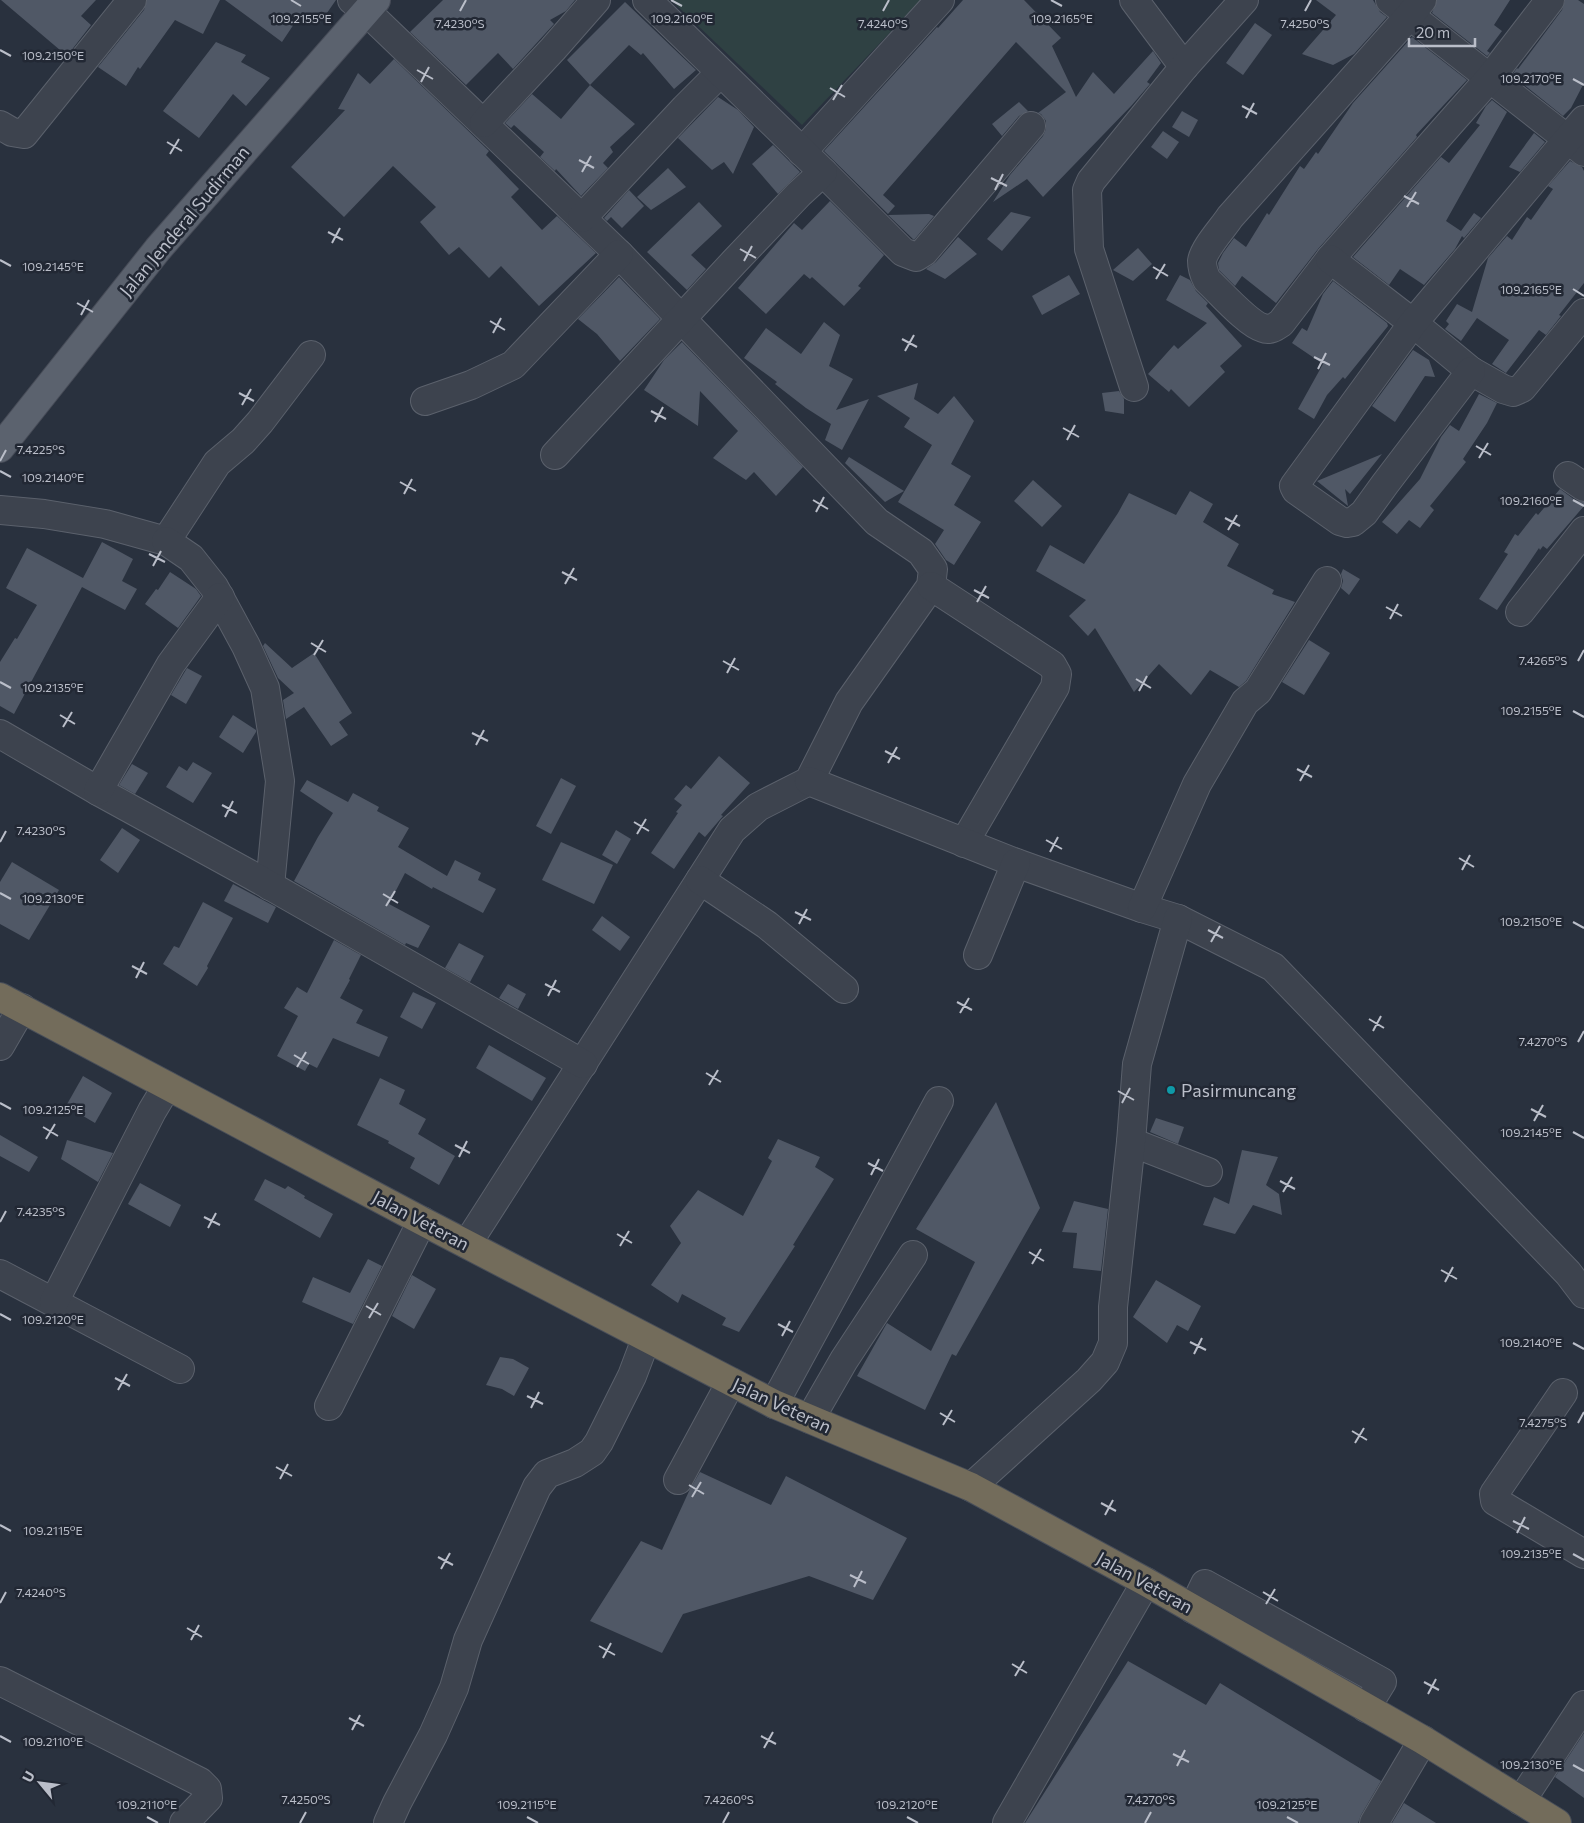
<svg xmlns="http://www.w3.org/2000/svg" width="1584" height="1823" font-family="Commissioner,sans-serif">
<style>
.green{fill:#2f4143}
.building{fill:#505866}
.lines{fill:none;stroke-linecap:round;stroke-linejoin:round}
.minor-casing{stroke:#5b616c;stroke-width:30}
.major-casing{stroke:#474c58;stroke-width:30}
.highway-casing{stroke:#484e59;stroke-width:30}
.minor{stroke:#3d434e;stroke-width:28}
.major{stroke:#5b626e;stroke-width:28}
.highway{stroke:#736c5b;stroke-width:28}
.ticks{fill:none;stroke:#babec9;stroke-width:2}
.culture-dot{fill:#0f9aa8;stroke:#222834;stroke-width:2}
.labels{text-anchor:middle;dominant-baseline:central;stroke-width:5;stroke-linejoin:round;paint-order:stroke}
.street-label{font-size:18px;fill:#babec9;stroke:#222834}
.poi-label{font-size:18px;fill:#babec9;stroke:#222834;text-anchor:start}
.ticks-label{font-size:12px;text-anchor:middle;fill:#babec9;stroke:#222834;stroke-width:5;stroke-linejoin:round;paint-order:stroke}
</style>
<rect width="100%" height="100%" fill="#29313e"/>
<path class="green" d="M671 0H921L802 125Z"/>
<g class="building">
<path d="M1 0H96L81 16 91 25 67 56Z"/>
<path d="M147 0H220L203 34 175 20 140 69 138 67 126 86 98 67 144 10Z"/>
<path d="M225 0H336L320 23 302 12 282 42Z"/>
<path d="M443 0H575L566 11 550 20 554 24 513 69 498 53 466 85 410 32Z"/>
<path d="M963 0H1024L1061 38 1052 46 1076 97 1093 72 1114 94 1153 51 1161 63 1147 82 1150 84 1132 105 1043 197 1027 179 993 202 1010 175 1043 136 1046 129V121L1041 114 1038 113 1066 92 1016 42 883 195 895 206 888 214 824 151 937 27 938 28Z"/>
<path d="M1316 0H1373L1380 12 1387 17 1354 54 1333 65 1302 54 1336 15Z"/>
<path d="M1437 0H1510L1494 25 1502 31 1487 51 1490 53 1487 56 1432 13Z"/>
<path d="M1565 0H1578L1584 4V83L1571 108 1563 116 1512 75 1517 68 1518 69 1562 10Z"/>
<path d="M625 2 696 70 674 89 643 53 641 55 629 45 590 85 567 60Z"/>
<path d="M1255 23 1272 35 1243 75 1226 63Z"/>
<path d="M1412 37 1467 80 1416 135 1417 137 1318 249 1276 303 1242 276 1235 286 1219 270 1218 263 1223 253 1234 238 1246 247 1267 213 1269 215 1300 166 1304 169 1316 152 1318 154 1353 103Z"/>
<path d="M216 42 246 55 241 62 270 78 246 106 233 94 199 138 163 111Z"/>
<path d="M394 59 489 151 486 155 519 189 511 197 542 230 557 216 596 253 539 306 501 266 489 278 459 247 449 255 420 222 436 207 393 166 344 217 291 167 345 110 338 109 358 73 370 84Z"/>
<path d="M590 85 635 124 610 147 613 152 603 163 608 168 581 196 556 169 555 171 540 157 544 152 514 125 511 128 505 123 532 94 561 119Z"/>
<path d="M718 97 738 110 754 127 733 174 724 162 712 170 678 138Z"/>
<path d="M1492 100 1507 112 1446 221 1461 231 1474 213 1481 218 1464 238 1462 236 1455 249 1424 285 1400 269 1389 285 1353 257 1441 157 1449 163 1480 125 1476 123 1486 106Z"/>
<path d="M1019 102 1028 111 1019 116 1002 136 992 124Z"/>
<path d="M1182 111 1198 120 1189 137 1172 127Z"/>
<path d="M1163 131 1179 142 1167 159 1151 147Z"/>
<path d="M1534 133 1545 142 1520 172 1509 167Z"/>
<path d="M773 145 800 172 778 194 752 164Z"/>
<path d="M1570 161 1582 167 1584 171V283L1559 315 1561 316 1546 335 1539 330 1506 373 1492 364 1509 340 1477 318 1461 341 1445 329 1449 324 1446 321 1457 304 1472 312 1488 258 1507 236 1512 240 1527 217 1531 220 1553 189 1548 186Z"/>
<path d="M668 168 686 187 651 210 637 197Z"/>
<path d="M629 190 644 206 622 228 611 217 607 221 604 218Z"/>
<path d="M830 201 884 255 858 286 861 288 844 306 812 277 810 279 804 274 766 314 738 288 794 223 802 230Z"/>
<path d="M699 202 722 226 691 255 706 269 687 290 647 252Z"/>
<path d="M1011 212 1031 217 1002 251 987 239Z"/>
<path d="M929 214 934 216 914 240 888 215Z"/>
<path d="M958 237 977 254 945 279 926 269 936 262Z"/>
<path d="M1138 248 1152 264 1133 281 1113 270Z"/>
<path d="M1069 275 1080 294 1042 315 1032 296Z"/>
<path d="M1180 275 1190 280 1196 291 1208 303 1206 306 1242 346 1220 366 1225 372 1189 407 1171 389 1169 392 1148 374 1174 345 1178 349 1207 323 1166 300Z"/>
<path d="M619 277 660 319 620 361 597 334 578 319Z"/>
<path d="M1333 281 1387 323 1388 326 1345 379 1343 377 1327 395 1314 419 1298 409 1323 364 1292 343 1302 328 1307 331 1323 294Z"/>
<path d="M824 322 840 335 829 366 853 379 836 410 869 399 842 450 825 440 831 424 806 408 775 384 777 382 744 358 766 328 801 354Z"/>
<path d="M682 342 803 467 776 496 754 472 746 480 713 458 738 431 700 391 698 426 644 390 664 360Z"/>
<path d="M1413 350 1429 360 1435 377 1425 376 1395 422 1372 406Z"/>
<path d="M918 383 914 399 938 414 954 396 974 421 951 464 971 476 954 505 981 522 954 565 946 560 935 544 944 530 898 502 932 445 904 427 910 418 877 396Z"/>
<path d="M1119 391 1124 399V414L1105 411 1102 393Z"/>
<path d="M1479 394 1497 403 1487 423 1463 459 1466 462 1430 506 1434 510 1420 528 1409 520 1397 534 1382 522 1420 479 1441 437 1450 425 1459 431Z"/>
<path d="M1382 454 1350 494 1345 489 1348 506 1317 481Z"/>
<path d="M849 457 904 491 885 502 845 463Z"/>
<path d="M1033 480 1062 506 1042 527 1014 501Z"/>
<path d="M1560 489 1575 500 1584 502V506L1547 549 1543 546 1540 550 1539 548 1497 610 1479 599 1508 554 1504 552 1515 534 1518 536 1536 513 1538 515Z"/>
<path d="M1190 491 1213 504 1203 522 1239 544 1227 566 1274 590 1272 594 1295 602 1246 681 1239 687 1210 670 1191 695 1159 664 1134 692 1095 628 1088 636 1069 616 1086 600 1036 571 1050 545 1084 564 1118 513 1129 493 1176 515Z"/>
<path d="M102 542 133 559 122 581 137 589 125 610 82 587 14 714 0 706V662L15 638 17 639 37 605 6 588 27 548 83 578Z"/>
<path d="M1343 569 1360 579 1349 595 1341 588 1343 581 1341 574Z"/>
<path d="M170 572 196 589 201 596 178 628 145 604 156 589 158 590Z"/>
<path d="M1309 640 1330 653 1304 695 1282 682Z"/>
<path d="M265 643 292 668 314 653 352 713 339 722 348 735 331 746 304 707 286 719 283 700 294 693 278 678 263 646Z"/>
<path d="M187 668 202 676 186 704 171 695Z"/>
<path d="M233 715 256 730V732L243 753 219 737Z"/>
<path d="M719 756 750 783 721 815 723 816 705 837 699 832 674 869 651 853 678 813 676 812 682 805 674 799 686 785 691 789Z"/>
<path d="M193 762 212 773 193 803 166 787 179 766 187 771Z"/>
<path d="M132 764 148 773 135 794 119 785Z"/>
<path d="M561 778 576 786 551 834 536 826Z"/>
<path d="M307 780 348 802 353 793 379 807 377 811 409 828 398 847 447 876 455 860 481 873 478 880 496 889 483 913 433 887 432 889 405 873 389 904 430 926 418 948 406 943 405 945 294 881 318 837 333 813 300 791Z"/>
<path d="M122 828 140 840 118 873 100 860Z"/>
<path d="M616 830 631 839 617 864 602 855Z"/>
<path d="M561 842 613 865 594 904 542 880Z"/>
<path d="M12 862 59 890 29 940 0 924V882Z"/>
<path d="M233 884 276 907 268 923 224 901Z"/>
<path d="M203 902 233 918 207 966 208 968 197 986 163 964 174 946 179 948Z"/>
<path d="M602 916 630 937 620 951 592 930Z"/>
<path d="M334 940 361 955 349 979 350 980 340 998 363 1010 356 1023 388 1037 379 1057 333 1038 317 1068 309 1064 305 1071 277 1056 298 1016 284 1008 297 987 307 993Z"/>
<path d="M459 943 484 956 470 982 445 968Z"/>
<path d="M508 984 526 994 518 1009 499 998Z"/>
<path d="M413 992 436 1003 422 1029 400 1017Z"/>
<path d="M489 1045 546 1078 532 1101 476 1068Z"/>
<path d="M83 1076 112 1093 95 1123 66 1106Z"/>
<path d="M380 1078 405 1090 399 1104 426 1119 418 1134 455 1156 439 1185 410 1168 415 1158 388 1143 389 1141 357 1125Z"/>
<path d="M996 1102 1040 1208 956 1356 952 1354 925 1410 857 1376 887 1323 931 1351 975 1262 916 1229Z"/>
<path d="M1156 1118 1184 1127 1178 1144 1150 1132Z"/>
<path d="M0 1135 38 1157 29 1172 0 1156Z"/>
<path d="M778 1139 820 1157 815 1167 834 1179 793 1245 795 1246 739 1332 722 1325 726 1318 682 1294 678 1303 651 1285 681 1243 670 1226 698 1190 743 1216 772 1161 768 1158Z"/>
<path d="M67 1140 113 1153 98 1182 61 1159Z"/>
<path d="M1242 1150 1278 1157 1266 1185 1279 1194 1282 1215 1253 1205 1235 1234 1203 1225 1214 1197 1229 1204Z"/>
<path d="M265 1179 285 1189 288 1186 305 1196 304 1198 333 1214 320 1238 254 1200Z"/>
<path d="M140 1183 181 1205 170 1227 128 1204Z"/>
<path d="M1074 1201 1108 1209 1101 1271 1073 1268 1077 1233 1062 1232Z"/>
<path d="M368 1259 382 1266 353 1324 302 1302 313 1277 350 1293Z"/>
<path d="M412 1275 436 1289 414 1329 392 1316Z"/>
<path d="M1156 1280 1201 1306 1188 1331 1177 1325 1167 1343 1133 1317Z"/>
<path d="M500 1357 513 1359 529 1368 514 1396 502 1389 486 1385Z"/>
<path d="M700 1472 771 1505 786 1476 907 1538 873 1600 809 1576 683 1614 662 1653 590 1621 641 1541 662 1550 690 1489Z"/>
<path d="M1128 1661 1206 1705 1220 1683 1381 1781 1361 1815 1358 1823H1025Z"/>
<path d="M1584 1733V1798L1555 1777Z"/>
<path d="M1404 1803 1436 1823H1392Z"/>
</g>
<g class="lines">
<defs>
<g id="minor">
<path d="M352 0 366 11 619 254 877 522 921 552 933 569 931 586 849 702 809 781 758 807 732 830 467 1244"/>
<path d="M1134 0 1184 67"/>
<path d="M1390 0 1584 152"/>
<path d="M1422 0 1410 15 1230 217C1223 228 1204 248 1202 261 1202 268 1204 274 1207 280 1220 292 1248 324 1263 328 1270 331 1275 327 1281 323L1330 259 1490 78 1550 0"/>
<path d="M484 123 553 49 596 0"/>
<path d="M0 125 12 132 24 134 132 0"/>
<path d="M802 152 940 0"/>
<path d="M823 172 903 252 916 257 924 252 1031 126"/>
<path d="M582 218 685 108 720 73"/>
<path d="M1330 259 1413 323 1471 371 1503 389 1513 392 1522 388 1584 313"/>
<path d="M1471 371 1385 484 1364 513 1353 522 1347 523 1340 521 1296 490 1294 486 1413 323 1584 120"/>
<path d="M1134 387 1089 249 1087 190 1091 181 1184 67 1244 0"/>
<path d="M425 401 471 385 513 365 619 254"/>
<path d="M555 455 735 261 799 194 823 172 647 0"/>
<path d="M1568 476 1584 487"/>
<path d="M0 510 44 514 105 524 166 541 217 463 243 441 260 422 311 355"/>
<path d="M166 541 191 558 214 587 246 646 265 688 280 781 270 886"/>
<path d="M931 586 1052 665 1057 674 1055 687 964 843"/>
<path d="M1520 612 1584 531"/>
<path d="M0 734 98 791 253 876 583 1064"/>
<path d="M809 781 1016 863 1142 908 1178 919 1273 967 1568 1273 1584 1294"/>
<path d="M98 791 171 664 220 597"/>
<path d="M700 880 767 925 844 989"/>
<path d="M1142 908 1197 784 1245 702 1258 691 1327 581"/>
<path d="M978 955 1016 863"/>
<path d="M0 1046 22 1008"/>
<path d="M1131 1142 1208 1172"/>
<path d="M0 1274 180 1369"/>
<path d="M54 1302 152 1111 167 1086"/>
<path d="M1563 1393 1494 1494 1495 1501 1584 1554"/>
<path d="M774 1404 939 1101"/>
<path d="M329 1406 422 1221"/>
<path d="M810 1419 844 1360 913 1255"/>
<path d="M678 1480 731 1382"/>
<path d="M971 1487 1089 1380 1105 1362 1113 1343V1307L1131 1142 1137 1064 1178 919"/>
<path d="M1193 1609 1205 1584 1382 1682 1366 1708"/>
<path d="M0 1681 200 1782 207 1789 208 1798 184 1823"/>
<path d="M1521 1801 1584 1705"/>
<path d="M388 1823 397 1803 433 1735 454 1688 468 1640 537 1487 547 1474 575 1463 592 1452 599 1442 632 1376 646 1339"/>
<path d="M1007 1823 1146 1582"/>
<path d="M1374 1823 1423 1740"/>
</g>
<path id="major" d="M0 448 158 249 376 0"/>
<path id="highway" d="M0 997 422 1221 774 1404 971 1487 1146 1582 1423 1740 1557 1823"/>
</defs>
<use href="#minor" class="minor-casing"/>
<use href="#major" class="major-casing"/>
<use href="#highway" class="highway-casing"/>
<use href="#minor" class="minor"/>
<use href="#major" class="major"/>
<use href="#highway" class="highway"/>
</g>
<path class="ticks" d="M291 0 301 6M671 0 682 6M1051 0 1062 6M460 11 466 0M883 11 889 0M1305 11 1311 0M0 50 11 56M417 70 433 79M1573 79 1584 85M421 82 429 67M830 88 845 97M833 100 842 85M1242 106 1257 114M1246 118 1254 103M167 142 182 151M170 154 179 139M579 160 594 168M582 172 591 156M991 178 1007 186M995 190 1003 174M1404 196 1419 204M1407 207 1416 192M328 232 343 240M332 243 340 228M740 249 756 258M0 260 11 266M744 261 752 246M1153 267 1168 276M1156 279 1165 264M1573 289 1584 296M77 303 93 312M81 315 89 300M490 321 505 330M493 333 501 318M902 339 917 347M905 351 914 335M1314 357 1330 365M1318 369 1326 353M239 393 254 401M242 405 251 389M651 411 666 419M655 422 663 407M1063 428 1079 437M1067 440 1075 425M1476 446 1491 455M1479 458 1488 443M0 461 6 450M0 471 11 477M400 482 416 491M404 494 412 479M813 500 828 509M1573 500 1584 506M816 512 824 497M1225 518 1240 526M1228 530 1237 515M149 554 165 562M153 566 161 551M562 572 577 580M565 584 574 568M974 590 989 598M977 602 986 586M1386 607 1402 616M1390 619 1398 604M311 643 326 652M314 655 323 640M723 661 739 670M1578 661 1584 650M727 673 735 658M1136 679 1151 688M0 682 11 688M1139 691 1147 676M1573 711 1584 717M60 715 75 724M63 727 72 712M472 733 488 741M476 745 484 730M885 751 900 759M888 763 897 747M1297 769 1312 777M1300 781 1309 765M222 805 237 813M225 817 233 801M634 822 649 831M637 834 646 819M1046 840 1062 849M0 842 6 831M1050 852 1058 837M1459 858 1474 867M1462 870 1470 855M0 893 11 899M383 894 398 903M386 906 395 891M795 912 811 920M1573 922 1584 928M799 924 807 909M1208 930 1223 938M1211 942 1220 926M132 966 147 974M136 978 144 962M545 984 560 992M548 996 556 980M957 1002 972 1010M960 1013 969 998M1369 1019 1384 1028M1373 1031 1381 1016M1578 1042 1584 1031M294 1055 309 1064M297 1067 306 1052M706 1073 721 1082M709 1085 718 1070M1118 1091 1134 1100M0 1103 11 1109M1122 1103 1130 1088M1531 1109 1546 1117M1534 1121 1543 1105M43 1127 58 1136M1573 1132 1584 1138M46 1139 55 1124M455 1145 470 1153M459 1157 467 1141M868 1163 883 1171M871 1175 879 1159M1280 1181 1295 1189M1283 1192 1292 1177M204 1217 220 1225M0 1222 6 1211M208 1228 216 1213M617 1234 632 1243M620 1246 629 1231M1029 1252 1044 1261M1032 1264 1041 1249M1441 1270 1457 1279M1445 1282 1453 1267M366 1306 381 1315M0 1314 11 1320M369 1318 378 1303M778 1324 793 1332M782 1336 790 1321M1190 1342 1206 1350M1573 1343 1584 1349M1194 1354 1202 1338M115 1378 130 1386M118 1390 127 1374M527 1396 543 1404M531 1408 539 1392M940 1413 955 1422M1578 1423 1584 1412M943 1425 952 1410M1352 1431 1367 1440M1355 1443 1364 1428M276 1467 292 1476M280 1479 288 1464M689 1485 704 1494M692 1497 701 1482M1101 1503 1116 1511M1105 1515 1113 1500M1513 1521 1529 1529M0 1525 11 1531M1517 1533 1525 1517M1573 1554 1584 1560M438 1557 453 1565M441 1569 450 1553M850 1575 866 1583M854 1587 862 1571M1263 1592 1278 1601M0 1603 6 1592M1266 1604 1275 1589M187 1628 202 1637M191 1640 199 1625M599 1646 615 1655M603 1658 611 1643M1012 1664 1027 1673M1015 1676 1024 1661M1424 1682 1439 1690M1428 1694 1436 1679M349 1718 364 1726M352 1730 360 1715M0 1736 11 1742M761 1736 776 1744M764 1748 773 1732M1173 1754 1189 1762M1573 1765 1584 1771M1177 1766 1185 1750M147 1817 158 1823M527 1817 538 1823M907 1817 918 1823M1287 1817 1298 1823M300 1823 306 1812M723 1823 729 1812M1145 1823 1151 1812"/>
<circle class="culture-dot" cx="1171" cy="1090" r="5"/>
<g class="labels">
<g class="street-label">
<text transform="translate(184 221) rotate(-50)">Jalan Jenderal Sudirman</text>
<text transform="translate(421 1220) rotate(28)">Jalan Veteran</text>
<text transform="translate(782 1405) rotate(25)">Jalan Veteran</text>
<text transform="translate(1145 1582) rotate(29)">Jalan Veteran</text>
</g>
<g class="poi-label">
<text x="1181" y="1090">Pasirmuncang</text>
</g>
</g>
<g class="ticks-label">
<text x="301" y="23">109.2155°E</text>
<text x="682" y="23">109.2160°E</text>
<text x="1062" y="23">109.2165°E</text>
<text x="460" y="28">7.4230°S</text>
<text x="883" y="28">7.4240°S</text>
<text x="1305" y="28">7.4250°S</text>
<text x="53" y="60">109.2150°E</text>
<text x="1531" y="83">109.2170°E</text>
<text x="53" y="271">109.2145°E</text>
<text x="1531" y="294">109.2165°E</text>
<text x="41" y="454">7.4225°S</text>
<text x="53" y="482">109.2140°E</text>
<text x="1531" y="505">109.2160°E</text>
<text x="1543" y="665">7.4265°S</text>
<text x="53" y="692">109.2135°E</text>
<text x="1531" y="715">109.2155°E</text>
<text x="41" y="835">7.4230°S</text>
<text x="53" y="903">109.2130°E</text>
<text x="1531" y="926">109.2150°E</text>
<text x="1543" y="1046">7.4270°S</text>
<text x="53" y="1114">109.2125°E</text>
<text x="1531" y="1137">109.2145°E</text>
<text x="41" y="1216">7.4235°S</text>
<text x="53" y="1324">109.2120°E</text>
<text x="1531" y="1347">109.2140°E</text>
<text x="1543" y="1427">7.4275°S</text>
<text x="53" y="1535">109.2115°E</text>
<text x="1531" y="1558">109.2135°E</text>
<text x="41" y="1597">7.4240°S</text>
<text x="53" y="1746">109.2110°E</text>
<text x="1531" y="1769">109.2130°E</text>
<text x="306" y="1804">7.4250°S</text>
<text x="729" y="1804">7.4260°S</text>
<text x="1151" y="1804">7.4270°S</text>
<text x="147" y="1809">109.2110°E</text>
<text x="527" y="1809">109.2115°E</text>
<text x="907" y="1809">109.2120°E</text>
<text x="1287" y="1809">109.2125°E</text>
</g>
<g transform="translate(40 1783) rotate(299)" stroke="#222834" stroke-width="4" paint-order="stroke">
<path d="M0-4L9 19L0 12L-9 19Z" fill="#babec9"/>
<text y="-8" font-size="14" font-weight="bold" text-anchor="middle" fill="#babec9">U</text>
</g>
<path d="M1409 38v8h66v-8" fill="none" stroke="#babec9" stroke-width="2.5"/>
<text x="1416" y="38" font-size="15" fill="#babec9" stroke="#222834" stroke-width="4" paint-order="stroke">20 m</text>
</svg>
